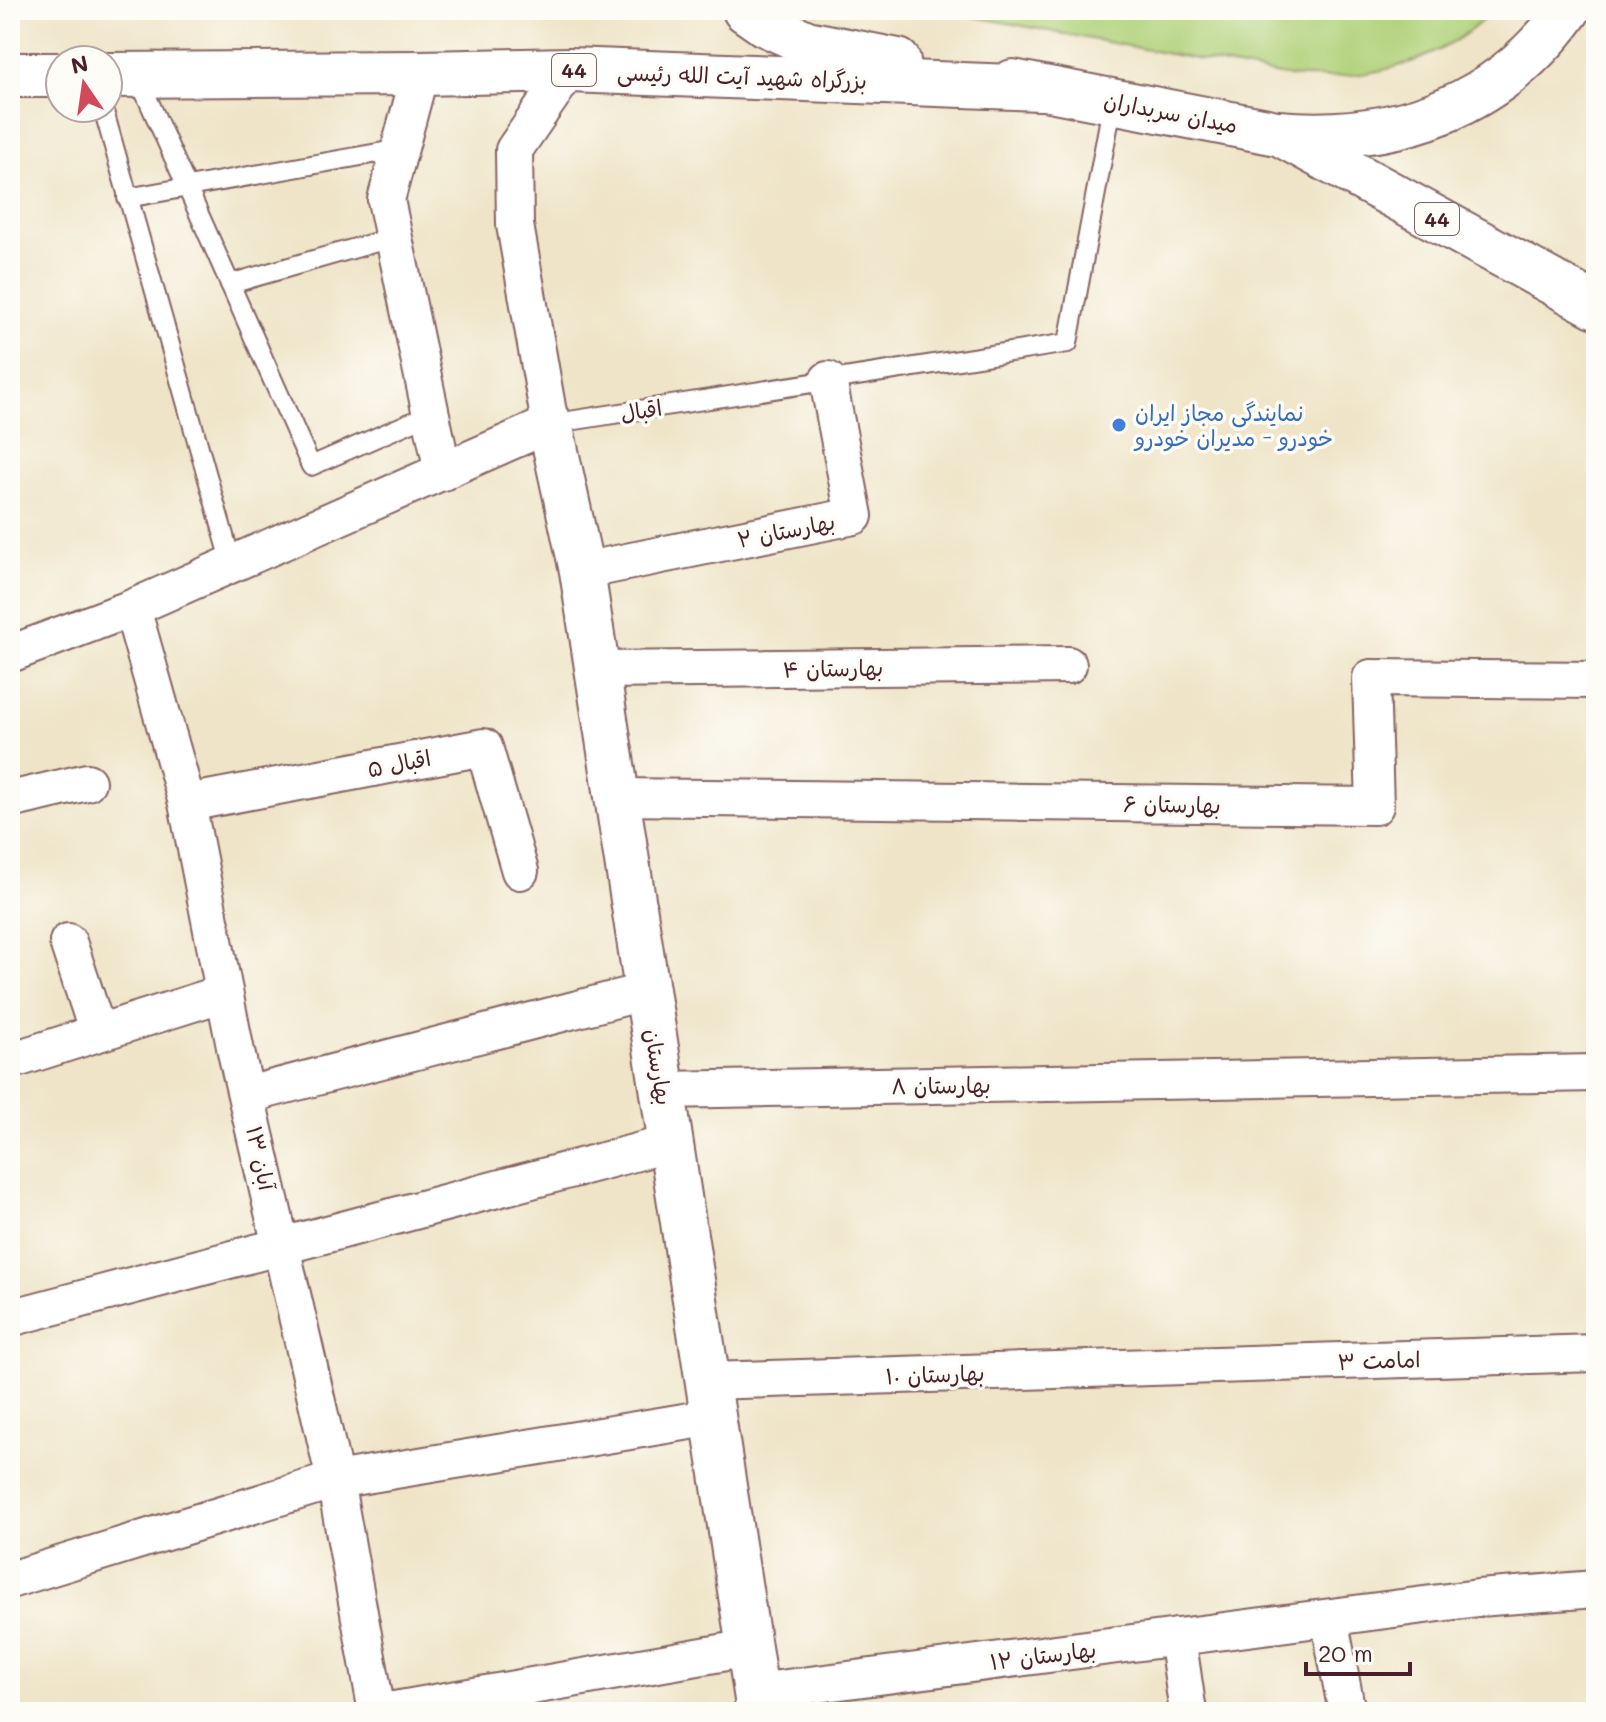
<svg xmlns="http://www.w3.org/2000/svg" width="1606" height="1722" font-family="Mali,'Playpen Sans Arabic',sans-serif">
<style>
.green{fill:#b0d179;stroke:#7d7852;stroke-width:2}
.lines{fill:none;stroke-linecap:round;stroke-linejoin:round}
.lane-casing{stroke:#846462;stroke-width:22}
.street-casing{stroke:#846462;stroke-width:40}
.secondary-casing{stroke:#846462;stroke-width:48}
.highway-casing{stroke:#846462;stroke-width:48}
.lane{stroke:#fff;stroke-width:18}
.street{stroke:#fff;stroke-width:36}
.secondary{stroke:#fff;stroke-width:44}
.highway{stroke:#fff;stroke-width:44}
.shop-dot{fill:#3f7fe0;stroke:#fdfcf7;stroke-width:3}
.labels{text-anchor:middle;dominant-baseline:central;stroke-width:7;stroke-linejoin:round;paint-order:stroke}
.shield{fill:#fdfcf7;stroke:#806168;stroke-width:2}
.shield-label{font-size:20px;font-weight:bold;fill:#4a1f2b}
.street-label{font-size:22px;fill:#4a1f2b;stroke:#fdfcf7}
.shop-label{font-size:22px;fill:#366cbe;stroke:#fdfcf7;text-anchor:start}
</style>
<rect width="100%" height="100%" fill="#fdfcf7"/>
<filter id="ink" filterUnits="userSpaceOnUse"><feTurbulence type="fractalNoise" baseFrequency=".0125" numOctaves="2"/><feDisplacementMap in="SourceGraphic" scale="16" xChannelSelector="R" yChannelSelector="G"/><feConvolveMatrix kernelMatrix="1 2 1 2 8 2 1 2 1" color-interpolation-filters="sRGB"/></filter>
<filter id="wash" filterUnits="userSpaceOnUse"><feTurbulence type="fractalNoise" baseFrequency=".006" numOctaves="4" result="noise"/><feDisplacementMap in="SourceGraphic" scale="32" xChannelSelector="R" yChannelSelector="G"/><feGaussianBlur stdDeviation="1.8" result="paint"/><feColorMatrix in="noise" values="0 0 0 0 0 0 0 0 0 0 0 0 0 0 0 0 0 1.4 0 .05"/><feComposite in="paint" operator="in"/></filter>
<g filter="url(#wash)">
<rect width="100%" height="100%" fill="#efe4c7"/>
<path class="green" d="M939 10H1493C1438 67 1360 82 1285 76Z"/>
</g>
<g filter="url(#ink)">
<g class="lines">
<defs>
<g id="lane">
<path d="M138 77 311 466 430 414"/>
<path d="M103 108 232 564"/>
<path d="M127 198 400 149"/>
<path d="M230 284 394 237"/>
<path d="M550 424 1068 343 1113 101"/>
</g>
<g id="street">
<path d="M420 73 386 200 443 472"/>
<path d="M582 571 854 516 828 380"/>
<path d="M132 608 187 803 236 1052 335 1480 377 1712"/>
<path d="M10 654 132 608 550 424 515 225 514 150 569 70"/>
<path d="M597 670 1068 665"/>
<path d="M617 797 1375 806 1371 678 1596 680"/>
<path d="M10 800 87 782"/>
<path d="M187 803 484 747 520 871"/>
<path d="M68 942 98 1033"/>
<path d="M10 1061 224 993"/>
<path d="M663 1090 1596 1073"/>
<path d="M247 1095 647 991"/>
<path d="M10 1318 671 1143"/>
<path d="M708 1381 1596 1353"/>
<path d="M10 1580 335 1480 714 1417"/>
<path d="M1329 1618 1347 1712"/>
<path d="M1177 1637 1188 1712"/>
<path d="M756 1692 1478 1598 1596 1589"/>
<path d="M383 1712 749 1648"/>
</g>
<path id="secondary" d="M550 424 582 571 759 1712"/>
<g id="highway">
<path d="M745 10 765 24 807 43 898 61"/>
<path d="M10 75H60"/>
<path d="M108 75 420 73 569 70 1040 88"/>
<path d="M1013 82 1277 133C1395 143 1497 109 1568 10"/>
<path d="M1286 137 1596 306"/>
</g>
</defs>
<use href="#lane" class="lane-casing"/>
<use href="#street" class="street-casing"/>
<use href="#secondary" class="secondary-casing"/>
<use href="#highway" class="highway-casing"/>
<use href="#lane" class="lane"/>
<use href="#street" class="street"/>
<use href="#secondary" class="secondary"/>
<use href="#highway" class="highway"/>
</g>
</g>
<circle class="shop-dot" cx="1119" cy="425" r="8"/>
<g class="labels">
<g class="shield">
<rect x="552" y="54" width="44" height="32" rx="6"/>
<rect x="1415" y="203" width="44" height="32" rx="6"/>
</g>
<g class="shield-label">
<text x="574" y="70">44</text>
<text x="1437" y="219">44</text>
</g>
<g class="street-label">
<text transform="translate(742 76) rotate(2)">بزرگراه شهید آیت الله رئیسی</text>
<text transform="translate(1171 112) rotate(11)">میدان سربداران</text>
<text transform="translate(641 410) rotate(-9)">اقبال</text>
<text transform="translate(786 530) rotate(-11)">بهارستان ۲</text>
<text transform="translate(833 668) rotate(-1)">بهارستان ۴</text>
<text transform="translate(399 763) rotate(-11)">اقبال ۵</text>
<text transform="translate(1172 804) rotate(1)">بهارستان ۶</text>
<text transform="translate(659 1067) rotate(81)">بهارستان</text>
<text transform="translate(941 1085) rotate(-1)">بهارستان ۸</text>
<text transform="translate(261 1158) rotate(78)">۱۳ آبان</text>
<text transform="translate(1379 1360) rotate(-2)">امامت ۳</text>
<text transform="translate(935 1374) rotate(-2)">بهارستان ۱۰</text>
<text transform="translate(1043 1655) rotate(-7)">بهارستان ۱۲</text>
</g>
<g class="shop-label">
<text x="1135" y="412">نمایندگی مجاز ایران<tspan x="1135" dy="25">خودرو - مدیران خودرو</tspan></text>
</g>
</g>
<rect width="1606" height="1722" fill="none" stroke="#fdfcf7" stroke-width="40"/>
<g transform="translate(84 84) rotate(347)"><circle r="38" fill="#fdfcf7" stroke="#b5a4a5" stroke-width="2"/>
<path d="M0-6L14 30L0 20L-14 30Z" fill="#d1495b"/>
<text y="-12" font-size="22" font-weight="bold" text-anchor="middle" fill="#4a1f2b">N</text>
</g>
<path d="M1306 1662v12h104v-12" fill="none" stroke="#4a1f2b" stroke-width="4"/>
<text x="1318" y="1662" font-size="24" fill="#4a1f2b" stroke="#fdfcf7" stroke-width="6" paint-order="stroke">20 m</text>
</svg>
